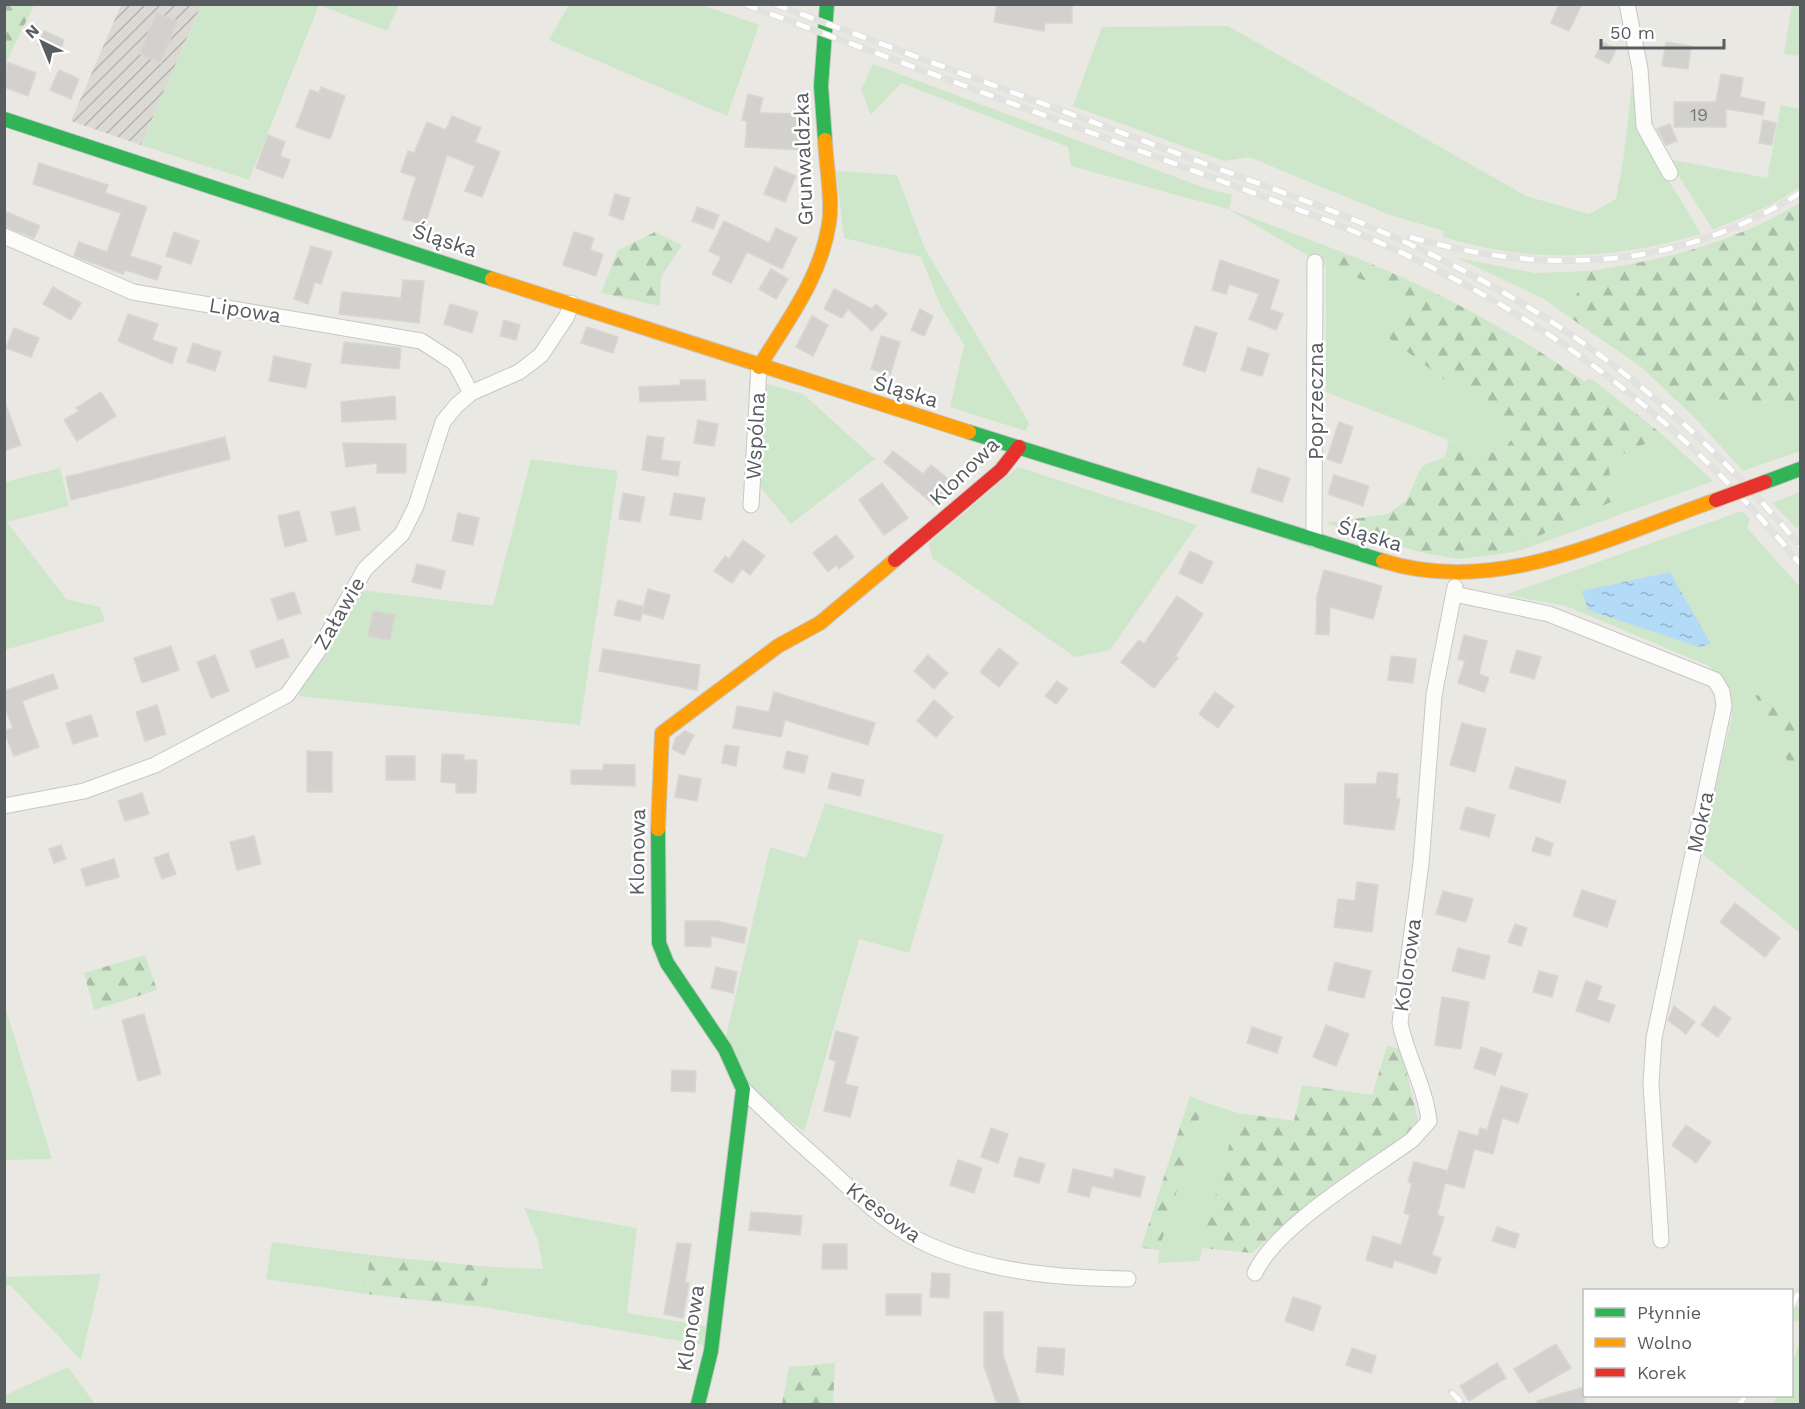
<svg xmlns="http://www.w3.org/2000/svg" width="1805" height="1409" font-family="'Work Sans',sans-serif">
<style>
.industrial{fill:url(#industrial-furrows)}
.grass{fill:#cee7ca}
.forest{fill:url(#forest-firs)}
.water{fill:url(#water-ripples)}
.building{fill:#d2d1cd;stroke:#d9d6d1;stroke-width:1.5}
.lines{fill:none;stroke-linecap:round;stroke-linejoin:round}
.street-casing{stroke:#c7c7c6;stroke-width:17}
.fast-casing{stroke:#c7c7c7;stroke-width:16}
.slow-casing{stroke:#c7c7c7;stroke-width:16}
.jam-casing{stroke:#c7c7c7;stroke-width:16}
.street{stroke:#fcfcfb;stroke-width:15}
.fast{stroke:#30b455;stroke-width:14}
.slow{stroke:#ff9f0a;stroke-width:14}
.jam{stroke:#e5322d;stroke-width:14}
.rail-casing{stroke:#e2e2e1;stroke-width:7}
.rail{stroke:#fff;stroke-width:4.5;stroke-dasharray:14;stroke-linecap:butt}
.jam-bridge-casing{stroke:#d4c9ad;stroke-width:16;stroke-linecap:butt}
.jam-bridge{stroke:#e5322d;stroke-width:14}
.labels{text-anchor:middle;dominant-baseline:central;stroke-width:5;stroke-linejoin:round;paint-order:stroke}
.number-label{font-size:18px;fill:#767a7c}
.street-label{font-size:21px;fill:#575c61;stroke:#fff}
</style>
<defs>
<pattern id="industrial-furrows" width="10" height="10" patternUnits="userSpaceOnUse" patternTransform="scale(1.5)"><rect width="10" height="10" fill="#dbd9d3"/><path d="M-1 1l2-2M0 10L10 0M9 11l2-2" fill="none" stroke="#b4b3af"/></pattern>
<pattern id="forest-firs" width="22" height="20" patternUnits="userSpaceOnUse" patternTransform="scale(1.5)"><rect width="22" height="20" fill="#cee7ca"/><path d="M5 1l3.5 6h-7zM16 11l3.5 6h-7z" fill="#aabea7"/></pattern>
<pattern id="water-ripples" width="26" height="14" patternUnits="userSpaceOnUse" patternTransform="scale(1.5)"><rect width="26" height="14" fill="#b3daf6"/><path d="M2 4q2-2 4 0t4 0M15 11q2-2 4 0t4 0" fill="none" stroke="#94b4cb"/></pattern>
</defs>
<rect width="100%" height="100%" fill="#eae8e2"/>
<path class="industrial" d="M121 5H201L141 145 71 121Z"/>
<g class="grass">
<path d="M201 5V4L399 5 387 31 319 5 249 180 141 145Z"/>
<path d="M569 5H702L759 25 727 116 549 40Z"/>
<path d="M1792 5H1800V56L1784 54Z"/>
<path d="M1228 26 1526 196 1589 214 1616 199 1624 155 1632 82 1638 129 1701 234C1612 260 1532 264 1443 237L1444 231 1390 215 1249 157 1224 161 1073 106 1102 27Z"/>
<path d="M873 64 1205 188 1232 195 1229 209 1334 249 1326 266 1411 298 1386 336 1516 433 1501 454 1449 440 1326 392V266L1228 209 1071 166 1068 147 901 83 871 115 861 90Z"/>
<path d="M1781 105 1800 109V187L1769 206 1713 230 1668 159 1767 178Z"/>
<path d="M836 171 897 175 925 249 1029 423 1026 431 950 407 964 345 941 307 921 257 844 238Z"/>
<path d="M1458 258 1535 273 1590 271 1565 314 1544 299Z"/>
<path d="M1800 264V335L1793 328 1799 290 1793 272Z"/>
<path d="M749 379 803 394 875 459 791 524 748 472Z"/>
<path d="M1708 399 1800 403V451L1743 471 1696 419Z"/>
<path d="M1663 435 1713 481 1522 550 1501 554 1611 502 1609 461Z"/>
<path d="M531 459 618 471 580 725 299 696 301 685 331 646 360 590 493 606Z"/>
<path d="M1018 467 1197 525 1110 650 1075 657 932 558 929 543Z"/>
<path d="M60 468 69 506 7 522 66 599 100 607 105 621 5 650V482Z"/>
<path d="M1800 492V526L1797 529 1772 503Z"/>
<path d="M1742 511 1750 519 1747 528 1800 587V715L1787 711 1774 697 1755 695 1800 786V933L1700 852 1732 717 1729 689 1709 666 1566 606 1505 595Z"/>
<path d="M825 803 944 835 909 953 859 939 804 1132 750 1089 725 1041 770 847 806 858Z"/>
<path d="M4 1007H5L52 1159 5 1160Z"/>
<path d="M1204 1102 1238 1113 1199 1261 1158 1263 1159 1250Z"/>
<path d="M524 1208 637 1228 627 1313 706 1326 704 1345 482 1307 491 1267 543 1269 538 1241Z"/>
<path d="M272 1242 369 1255 367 1294 266 1279Z"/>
<path d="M101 1274 81 1360 10 1285 5 1287V1277Z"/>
<path d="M1792 1303 1799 1308 1800 1306V1322L1792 1320Z"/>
<path d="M1800 1342V1404H1773L1777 1396H1792V1362Z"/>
<path d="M68 1367 95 1404H5V1395Z"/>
</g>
<g class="forest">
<path d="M5 4 34 5 5 65 4 5Z"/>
<path d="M1800 203V264L1793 272 1799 290 1793 328 1800 335V403L1708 399 1696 419 1641 367 1565 314 1590 271C1668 259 1732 243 1800 203Z"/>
<path d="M655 232 682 245 661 277 660 306 601 293 618 250Z"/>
<path d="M1334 249C1424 283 1506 327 1585 382L1588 379 1593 380 1663 435 1609 461 1611 502 1501 554 1458 559 1419 552 1326 523 1388 514 1406 501 1422 466 1445 457 1449 440 1501 454 1516 433 1386 336 1411 298 1326 266Z"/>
<path d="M1755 695 1774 697 1787 711 1800 715V786Z"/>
<path d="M145 955 157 990 94 1010 84 973Z"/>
<path d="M1387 1046 1401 1049 1418 1120 1401 1140 1297 1213 1252 1253 1201 1248 1238 1113 1294 1121 1302 1085 1372 1095Z"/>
<path d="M1190 1096 1204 1102 1159 1250 1141 1248Z"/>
<path d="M369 1255 491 1267 482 1307 367 1294Z"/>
<path d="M835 1363 833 1404H782L789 1367Z"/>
</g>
<path class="water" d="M1670 572 1711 644 1699 647 1588 610 1582 591Z"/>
<g class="building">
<path d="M997 4H1072V23H1045L1044 31 994 22Z"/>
<path d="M1559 4H1582L1569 31 1551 23Z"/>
<path d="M156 13 177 21 161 63 140 54Z"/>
<path d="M44 31 64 40 59 54 38 45Z"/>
<path d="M1602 42 1616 49 1609 64 1595 57Z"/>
<path d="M1666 42 1691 46 1688 69 1662 66Z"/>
<path d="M7 62 36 73 28 96 4 87Z"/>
<path d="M59 70 79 79 71 99 50 90Z"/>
<path d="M1721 74 1743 78 1740 97 1765 102 1763 115 1726 109V127H1674V102H1716Z"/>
<path d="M321 87 345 96 330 139 296 127 310 90 319 93Z"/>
<path d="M748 94 763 98 759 113 802 114 800 150 745 147 747 121 742 120Z"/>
<path d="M452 116 481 128 475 142 500 152 482 197 465 191 475 166 447 155 425 225 403 219 416 177 401 172 408 151 414 153 427 122 446 130Z"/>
<path d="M1763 120 1776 123 1772 145 1759 143Z"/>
<path d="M1670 124 1677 141 1666 145 1657 129Z"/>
<path d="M268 135 285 142 280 156 290 160 283 178 256 168Z"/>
<path d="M39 163 108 185 105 193 147 207 130 256 162 266 157 280 125 270 123 274 74 256 79 242 107 252 121 213 33 184Z"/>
<path d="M775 167 796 176 785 202 764 194Z"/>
<path d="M615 194 630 198 623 220 609 215Z"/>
<path d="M697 207 719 215 713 229 692 221Z"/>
<path d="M4 211 40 226 34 238 4 226Z"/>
<path d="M724 221 769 243 776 228 797 238 782 269 747 252 731 283 712 274 721 257 709 251Z"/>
<path d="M174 232 199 241 191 264 166 256Z"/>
<path d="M574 232 594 238 590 250 603 254 596 276 563 265Z"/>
<path d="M311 246 332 252 321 284 315 282 308 304 294 299Z"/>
<path d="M1220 260 1279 280 1270 309 1283 314 1276 330 1249 319 1259 294 1229 284 1226 294 1212 290Z"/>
<path d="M771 269 788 279 776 299 759 289Z"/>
<path d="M403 280 424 281 419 323 339 314 342 292 401 298Z"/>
<path d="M53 287 81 303 71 320 43 304Z"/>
<path d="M834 289 872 309 876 304 887 314 872 331 848 309 842 318 824 309Z"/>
<path d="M450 304 478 312 472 333 444 324Z"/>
<path d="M920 309 933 316 924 336 911 330Z"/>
<path d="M128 314 158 324 152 340 177 348 172 364 118 341Z"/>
<path d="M812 316 828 325 813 356 796 347Z"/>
<path d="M504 320 520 325 516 340 500 336Z"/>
<path d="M1195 326 1217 333 1205 372 1183 365Z"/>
<path d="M587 327 618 337 613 353 581 343Z"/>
<path d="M14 328 39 338 31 357 6 348Z"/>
<path d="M881 336 900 342 890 375 871 369Z"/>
<path d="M344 342 401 348 399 369 341 363Z"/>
<path d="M193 343 221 352 215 371 187 362Z"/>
<path d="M1248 347 1269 354 1262 376 1241 370Z"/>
<path d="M274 356 311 364 306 388 269 381Z"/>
<path d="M680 380H705L706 400 640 402 639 387 681 385Z"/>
<path d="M101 392 116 416 77 441 64 420 79 411 76 408Z"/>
<path d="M395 396 396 419 342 422 341 402Z"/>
<path d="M6 405 21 445 4 451V406Z"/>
<path d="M698 420 718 424 714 446 694 443Z"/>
<path d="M1339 422 1353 427 1341 464 1327 459Z"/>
<path d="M647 436 664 438 661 460 680 462 678 476 642 470Z"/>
<path d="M225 437 230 459 71 500 66 477Z"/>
<path d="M343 443 406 444V473H377V463L346 467Z"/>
<path d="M893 451 923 474 931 465 953 483 934 505 884 462Z"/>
<path d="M1258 468 1290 478 1282 502 1251 492Z"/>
<path d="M1334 475 1369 486 1363 506 1328 494Z"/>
<path d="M882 483 908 518 884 535 859 500Z"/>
<path d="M623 493 645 497 640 522 619 519Z"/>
<path d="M674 493 705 498 701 520 670 515Z"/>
<path d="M355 507 360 530 336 535 331 512Z"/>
<path d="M299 511 307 541 285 547 278 516Z"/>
<path d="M458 513 479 518 473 545 452 541Z"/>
<path d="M836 535 854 557 839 569 836 565 828 572 813 553Z"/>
<path d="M743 540 765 556 750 575 742 569 732 583 714 571 725 556 729 559Z"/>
<path d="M1190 551 1213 562 1202 584 1179 573Z"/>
<path d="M417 564 445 571 441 589 412 582Z"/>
<path d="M1324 570 1382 586 1373 619 1330 607 1329 635 1316 634 1317 596Z"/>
<path d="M648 589 670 595 663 619 642 613Z"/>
<path d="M294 592 301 613 278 620 271 599Z"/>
<path d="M1177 596 1203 614 1175 656 1178 658 1154 688 1121 662 1139 640 1144 644Z"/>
<path d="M618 600 644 607 640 621 614 615Z"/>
<path d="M373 611 395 615 390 640 368 636Z"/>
<path d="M1464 635 1487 641 1479 674 1489 678 1484 692 1458 683 1465 661 1458 659Z"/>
<path d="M283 639 289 657 256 668 250 651Z"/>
<path d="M171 646 179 670 142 683 134 658Z"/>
<path d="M999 648 1018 663 999 687 980 672Z"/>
<path d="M603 649 700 665 697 690 599 671Z"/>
<path d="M1517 650 1541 657 1534 679 1510 672Z"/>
<path d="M215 655 229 691 211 698 197 662Z"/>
<path d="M928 655 948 673 934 689 914 671Z"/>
<path d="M1391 656 1416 659 1413 683 1388 680Z"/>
<path d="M53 674 58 688 22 701 39 747 14 756 4 731 13 728 4 705V691Z"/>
<path d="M1057 681 1068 689 1056 704 1045 696Z"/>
<path d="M774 692 875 723 868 745 785 720 781 737 733 728 737 706 769 712Z"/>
<path d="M1215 692 1234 706 1218 728 1199 714Z"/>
<path d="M934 700 953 717 936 737 917 721Z"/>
<path d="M157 705 166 734 145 741 136 712Z"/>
<path d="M91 715 98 736 73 744 66 723Z"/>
<path d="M1462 723 1486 729 1475 772 1450 765Z"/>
<path d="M685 731 694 735 684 755 672 749 676 738Z"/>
<path d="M725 745 739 747 736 766 722 763Z"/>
<path d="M307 751 332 752V792H307Z"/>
<path d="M787 751 808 756 804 773 783 768Z"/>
<path d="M442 754 464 755V760H477L476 793H456V783L441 782Z"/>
<rect x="386" y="756" width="29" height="24"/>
<path d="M604 764 635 765V786L571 784V770H603Z"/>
<path d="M1516 767 1566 781 1560 803 1509 788Z"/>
<path d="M1378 772 1398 774 1396 798 1400 799 1394 830 1344 824 1345 784H1376Z"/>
<path d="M832 773 864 780 860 796 828 788Z"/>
<path d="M679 775 701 779 697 801 675 797Z"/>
<path d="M142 793 149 814 125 821 118 801Z"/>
<path d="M1466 807 1495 815 1489 837 1460 829Z"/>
<path d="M254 836 261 864 237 870 230 842Z"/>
<path d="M1536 837 1553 843 1550 856 1532 851Z"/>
<path d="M61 845 66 859 54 863 49 849Z"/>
<path d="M168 853 176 874 162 879 154 858Z"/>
<path d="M114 859 119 877 86 886 81 869Z"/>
<path d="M1357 882 1378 885 1372 932 1334 927 1338 899 1355 901Z"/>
<path d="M1582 890 1616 901 1607 927 1573 916Z"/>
<path d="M1443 891 1473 899 1466 922 1436 914Z"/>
<path d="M1735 903 1780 938 1765 957 1720 922Z"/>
<path d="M685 921H717L747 928 744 943 711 936V947L685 946Z"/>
<path d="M1515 924 1527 928 1521 946 1508 942Z"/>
<path d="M1458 948 1490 956 1484 979 1452 971Z"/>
<path d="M1335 962 1371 971 1364 998 1328 990Z"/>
<path d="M716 967 737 972 733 993 711 988Z"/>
<path d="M1539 971 1558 976 1552 997 1533 992Z"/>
<path d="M1586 981 1602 986 1597 1000 1615 1005 1609 1022 1576 1011Z"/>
<path d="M1442 997 1469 1002 1461 1049 1435 1045Z"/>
<path d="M1674 1006 1695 1022 1686 1034 1668 1020Z"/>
<path d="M1714 1006 1731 1018 1718 1037 1701 1025Z"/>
<path d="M144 1014 161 1074 138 1081 122 1020Z"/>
<path d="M1326 1025 1349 1034 1336 1066 1313 1057Z"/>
<path d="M1252 1027 1282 1037 1277 1053 1247 1043Z"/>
<path d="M836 1031 858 1037 845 1084 858 1087 850 1117 824 1111 836 1061 829 1059Z"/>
<path d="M1481 1047 1502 1054 1495 1075 1474 1068Z"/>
<path d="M672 1070 696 1071 695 1092 671 1091Z"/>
<path d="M1501 1086 1528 1094 1518 1123 1502 1118 1493 1154 1474 1149 1464 1188 1445 1183 1437 1215 1444 1217 1432 1255 1441 1258 1436 1274 1394 1260 1392 1268 1366 1260 1373 1236 1401 1245 1410 1215 1404 1213 1412 1183 1408 1182 1414 1162 1448 1171 1447 1174 1459 1131 1478 1136 1480 1128 1487 1130Z"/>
<path d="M1686 1125 1711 1142 1696 1163 1672 1145Z"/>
<path d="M991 1128 1008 1134 998 1163 981 1157Z"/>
<path d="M1019 1157 1045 1164 1039 1183 1014 1176Z"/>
<path d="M958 1160 982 1168 974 1193 950 1185Z"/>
<path d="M1073 1169 1113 1178 1115 1169 1145 1177 1140 1197 1092 1186 1089 1197 1068 1192Z"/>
<path d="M751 1212 802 1216 800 1235 749 1230Z"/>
<path d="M1497 1227 1519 1234 1515 1248 1492 1241Z"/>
<path d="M677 1243 691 1244 685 1283H689L683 1318 664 1314Z"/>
<path d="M823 1244H847V1269H822Z"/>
<path d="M932 1273 950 1274 949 1298 930 1297Z"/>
<rect x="886" y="1294" width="35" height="21"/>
<path d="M1293 1297 1321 1306 1313 1331 1285 1321Z"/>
<path d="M984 1312H1003V1355L1020 1404H997L984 1366Z"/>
<path d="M1556 1344 1571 1368 1529 1393 1514 1369Z"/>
<path d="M1038 1347 1065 1349 1063 1375 1036 1372Z"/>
<path d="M1352 1348 1376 1356 1371 1373 1346 1365Z"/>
<path d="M1497 1363 1506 1378 1469 1401 1460 1386Z"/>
<path d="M1584 1387V1404H1538L1537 1401Z"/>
</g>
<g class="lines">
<defs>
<g id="street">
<path d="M1627 4 1640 69 1644 126 1670 173"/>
<path d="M4 236 133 292 421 341 455 363 471 393"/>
<path d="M751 505 759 367"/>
<path d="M1314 540 1315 262"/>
<path d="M1454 594 1549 614 1715 680 1722 692 1724 706 1654 1038 1651 1083 1661 1240"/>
<path d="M4 806 84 791 155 765 287 695 318 651 365 569 402 534 416 506 443 422 456 406 471 393 519 372 541 355 567 316 571 303"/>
<path d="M743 1089C771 1117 800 1144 830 1170 861 1199 892 1229 931 1246 992 1273 1063 1278 1128 1279"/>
<path d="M1255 1273C1275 1227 1369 1171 1412 1140L1429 1121C1425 1086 1407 1057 1400 1023L1421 863 1434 695 1455 587"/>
</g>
<g id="fast">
<path d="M4 119 492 279"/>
<path d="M825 140 821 86 827 4"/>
<path d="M969 432 1383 561"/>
<path d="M1765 482 1800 469"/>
<path d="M658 829 659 943 667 963 725 1049 743 1089 711 1351 698 1404"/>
</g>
<g id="slow">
<path d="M492 279 969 432"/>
<path d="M759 367C787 321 821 278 829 223 833 200 826 165 825 140"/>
<path d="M1383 561C1497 597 1610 537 1716 500"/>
<path d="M658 829 662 733 778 646 820 623 895 560"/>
</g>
<path id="jam" d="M895 560 1001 470 1019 447"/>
</defs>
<use href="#street" class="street-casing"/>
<use href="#fast" class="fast-casing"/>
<use href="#slow" class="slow-casing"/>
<use href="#jam" class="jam-casing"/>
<use href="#street" class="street"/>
<use href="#fast" class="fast"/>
<use href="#slow" class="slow"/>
<use href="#jam" class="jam"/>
<defs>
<g id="rail">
<path d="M744 4 1321 218C1516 295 1667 401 1800 564"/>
<path d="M774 4 1322 207C1522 285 1662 381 1800 546"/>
<path d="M1410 237C1547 276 1677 270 1800 193"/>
<path d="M1792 1306 1800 1289"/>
<path d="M1451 1392 1463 1404"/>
<path d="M1740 1404 1745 1396"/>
</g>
</defs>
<use href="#rail" class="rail-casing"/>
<use href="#rail" class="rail"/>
<defs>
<path id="jam-bridge" d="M1716 500 1765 482"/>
</defs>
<use href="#jam-bridge" class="jam-bridge-casing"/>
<use href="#jam-bridge" class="jam-bridge"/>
</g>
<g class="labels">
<g class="number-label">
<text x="1699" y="114">19</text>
</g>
<g class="street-label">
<text transform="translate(803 159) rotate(-92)">Grunwaldzka</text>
<text transform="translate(445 240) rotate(18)">Śląska</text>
<text transform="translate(245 310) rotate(9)">Lipowa</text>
<text transform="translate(906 391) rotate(17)">Śląska</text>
<text transform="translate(1315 401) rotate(-90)">Poprzeczna</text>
<text transform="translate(755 436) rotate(-87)">Wspólna</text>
<text transform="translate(964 471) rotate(-44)">Klonowa</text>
<text transform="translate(1370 535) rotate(17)">Śląska</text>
<text transform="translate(339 613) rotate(-60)">Załawie</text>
<text transform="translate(1700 822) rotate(-78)">Mokra</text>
<text transform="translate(637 852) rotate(-89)">Klonowa</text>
<text transform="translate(1407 965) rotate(-82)">Kolorowa</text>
<text transform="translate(884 1212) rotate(36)">Kresowa</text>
<text transform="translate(690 1328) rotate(-81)">Klonowa</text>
</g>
</g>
<rect width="1805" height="1409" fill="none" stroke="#575c61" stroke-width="12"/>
<rect x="1583" y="1289" width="210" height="108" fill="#ffffff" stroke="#bcbec0" stroke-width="1.5"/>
<rect x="1595" y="1308" width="30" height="9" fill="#30b455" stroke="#bcbec0" stroke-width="1.5"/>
<text x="1637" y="1319" font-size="18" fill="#575c61">Płynnie</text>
<rect x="1595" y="1338" width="30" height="9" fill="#ff9f0a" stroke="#bcbec0" stroke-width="1.5"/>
<text x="1637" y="1349" font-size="18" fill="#575c61">Wolno</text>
<rect x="1595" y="1368" width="30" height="9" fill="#e5322d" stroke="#bcbec0" stroke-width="1.5"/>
<text x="1637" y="1379" font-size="18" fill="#575c61">Korek</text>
<g transform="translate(42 42) rotate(317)" stroke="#ffffff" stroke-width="4.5" paint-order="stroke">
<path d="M0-4.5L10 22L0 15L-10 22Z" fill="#575c61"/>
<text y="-9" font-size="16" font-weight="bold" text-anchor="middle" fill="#575c61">N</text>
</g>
<path d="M1601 39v9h123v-9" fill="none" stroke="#575c61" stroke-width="3"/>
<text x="1610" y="39" font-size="18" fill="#575c61" stroke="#ffffff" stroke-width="4.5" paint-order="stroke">50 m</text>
</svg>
